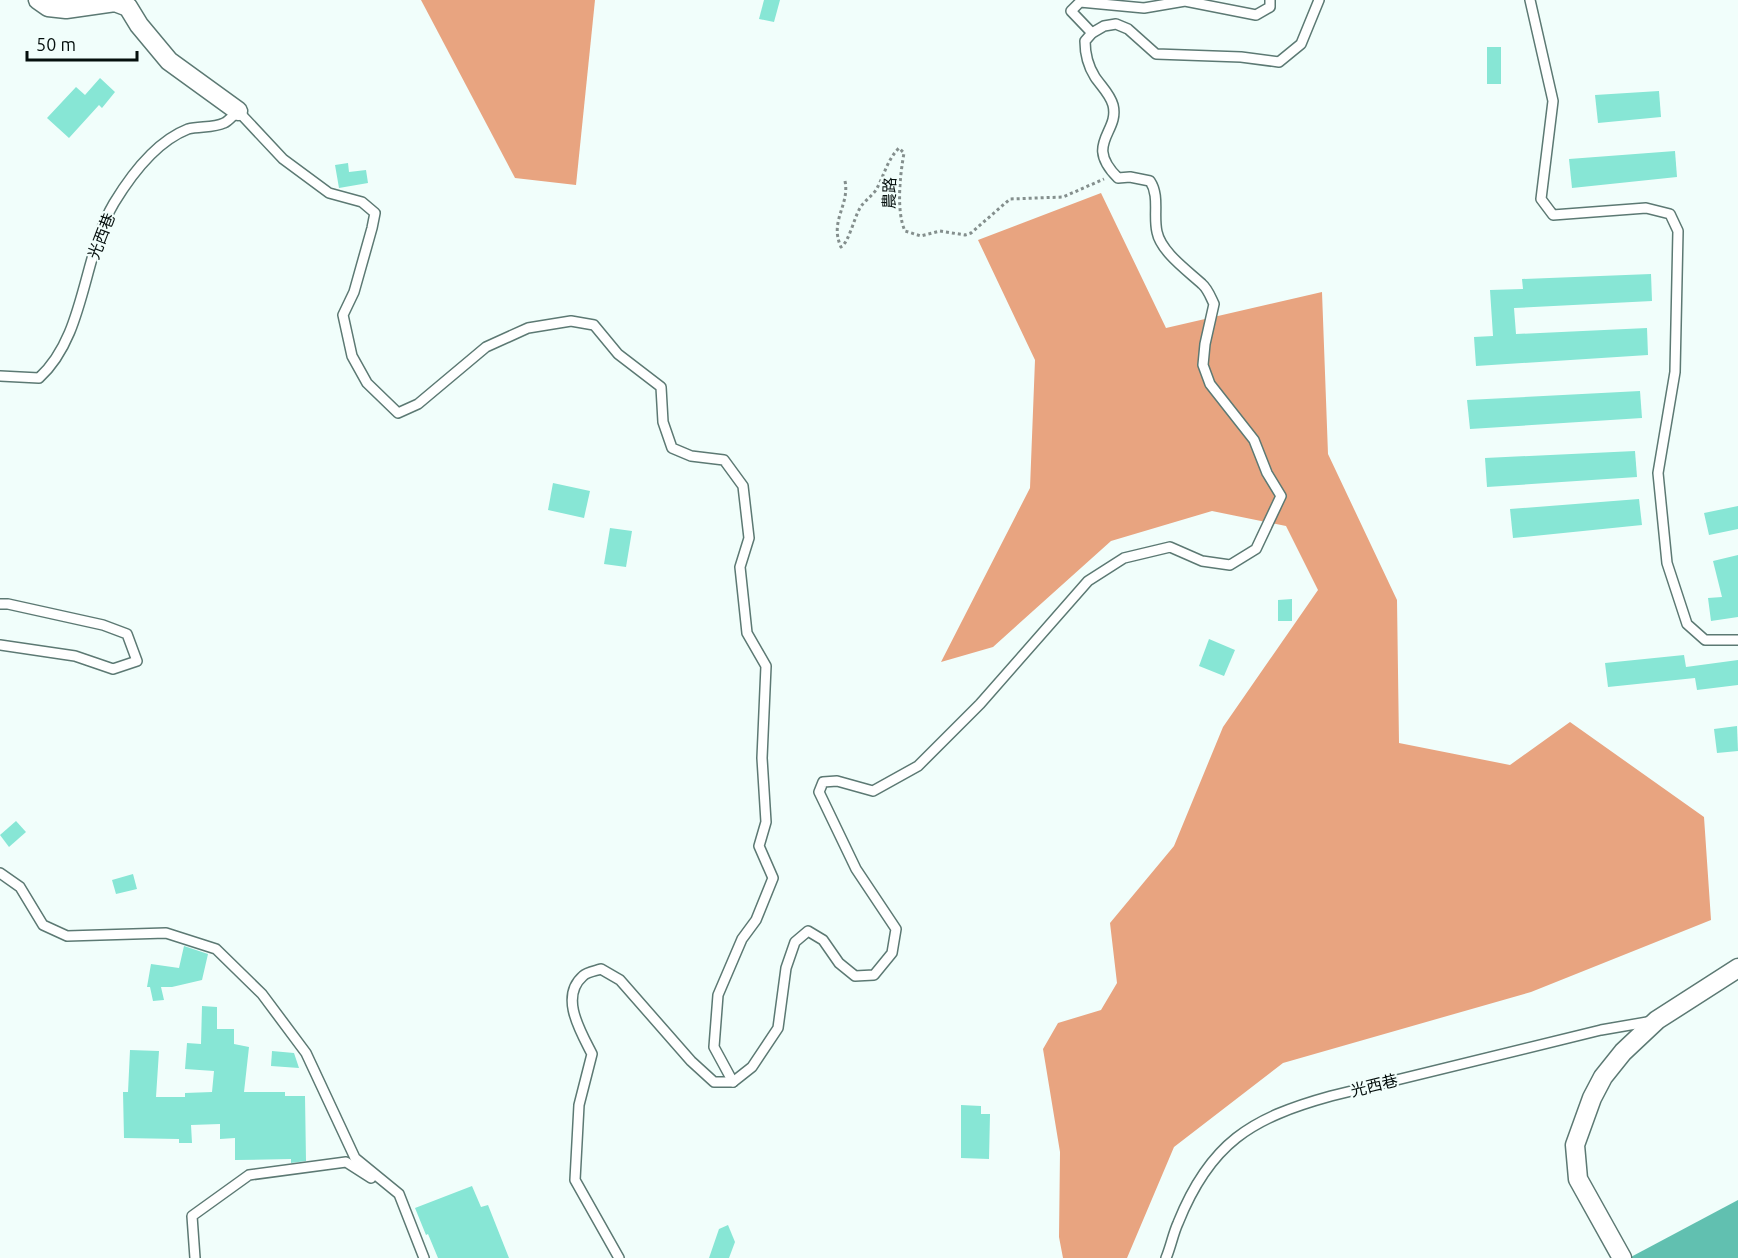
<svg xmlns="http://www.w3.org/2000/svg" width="1738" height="1258" font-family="Ubuntu,'Noto Sans TC',sans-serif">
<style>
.forest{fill:#e8a480}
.water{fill:#61c0b0}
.building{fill:#87e6d5}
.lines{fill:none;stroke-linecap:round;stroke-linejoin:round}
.service-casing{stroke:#5c7973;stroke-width:12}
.minor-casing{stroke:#5c7973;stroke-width:21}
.path{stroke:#848f8d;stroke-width:3;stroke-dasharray:3 3;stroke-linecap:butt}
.service{stroke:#fff;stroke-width:9}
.minor{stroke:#fff;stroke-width:18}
.labels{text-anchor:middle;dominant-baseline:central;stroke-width:4.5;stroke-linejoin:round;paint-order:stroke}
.street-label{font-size:16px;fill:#050f0d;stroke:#f1fefb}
</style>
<rect width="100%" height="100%" fill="#f1fefb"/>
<g class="forest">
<path d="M421 0H595L576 185 515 178Z"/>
<path d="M1101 193 1166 328 1322 292 1328 454 1397 600 1399 743 1510 765 1570 722 1704 817 1711 920 1531 992 1283 1063 1174 1147 1127 1258H1063L1059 1237 1060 1152 1043 1049 1058 1023 1101 1010 1117 983 1110 923 1174 846 1223 727 1318 590 1286 526 1212 511 1111 541 993 647 941 662 1030 488 1035 360 978 240Z"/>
</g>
<path class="water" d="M1738 1200V1258H1629Z"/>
<g class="building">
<path d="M764 0H780L774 22 759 19Z"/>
<rect x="1487" y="47" width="14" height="37"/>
<path d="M100 78 115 92 102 108 99 105 69 138 47 118 76 87 85 95Z"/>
<path d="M1659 91 1661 117 1598 123 1595 95Z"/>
<path d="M1675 151 1677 177 1572 188 1569 159Z"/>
<path d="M348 163 349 172 366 170 368 183 339 188 335 165Z"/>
<path d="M1651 274 1652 301 1514 308 1516 334 1647 328 1648 355 1476 366 1474 337 1493 336 1490 290 1523 289 1522 279Z"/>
<path d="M1640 391 1642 418 1470 429 1467 400Z"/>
<path d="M1635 451 1637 477 1487 487 1485 458Z"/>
<path d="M553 483 590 491 584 518 548 510Z"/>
<path d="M1639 499 1642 525 1513 538 1510 509Z"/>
<path d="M1738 506V529L1709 535 1704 513Z"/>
<path d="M610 528 632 531 626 567 604 564Z"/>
<path d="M1738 555V617L1711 621 1708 598 1722 597 1713 561Z"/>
<path d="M1292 599V621H1278V600Z"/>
<path d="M1209 639 1235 650 1224 676 1199 666Z"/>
<path d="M1684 655 1686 667 1738 660V685L1697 690 1695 678 1608 687 1605 663Z"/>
<path d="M1737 726 1738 751 1717 753 1714 729Z"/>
<path d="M16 821 26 832 9 847 0 835Z"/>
<path d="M133 874 137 889 116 894 112 880Z"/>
<path d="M184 946 208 954 202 980 172 987H161L164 1000 153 1001 150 987H147L151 964 179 968Z"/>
<path d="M202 1006 217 1007V1029H234V1044L249 1047 244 1092H285V1096H305L306 1161 291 1163V1159L235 1160V1138L220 1139V1124L191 1125 192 1143H179V1139L124 1138 123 1092H128L130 1050 159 1051 156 1097H185V1093L212 1092 214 1071 185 1069 187 1043 201 1044Z"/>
<path d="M272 1051 294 1053 299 1068 271 1066Z"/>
<path d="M961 1105 981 1106V1114H990L989 1159 961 1158Z"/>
<path d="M472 1186 481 1207 488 1205 509 1258H438L428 1234 426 1235 415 1208Z"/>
<path d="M728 1225 735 1242 729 1258H709L719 1229Z"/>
</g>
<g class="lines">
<defs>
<g id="service">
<path d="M1530 0 1553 101 1541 199 1553 215 1646 208 1670 214 1678 231 1675 372 1658 473 1667 563 1687 624 1705 640H1738"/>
<path d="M1092 33 1071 11 1080 2 1144 8 1185 1 1256 15 1270 7V0"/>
<path d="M0 376 39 378C86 335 82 257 114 203 131 175 157 141 188 129 199 126 214 128 224 123 229 121 234 114 238 111L283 159 329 193 362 202 375 213 372 228 354 292 343 315 352 356 367 383 398 413 418 404 486 347 528 328 571 321 594 325 618 354 661 387 663 422 672 448 691 456 724 460 743 486 749 538 740 567 747 633 766 666 762 758 766 822 759 846 773 878 756 920 742 939 718 995 714 1047 733 1082"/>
<path d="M0 604H8L103 625 127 634 137 661 113 669 75 656 0 645"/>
<path d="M0 873 20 887 43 925 67 936 166 933 216 949 262 994 306 1053 355 1158 399 1194 424 1258"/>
<path d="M195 1258 192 1216 249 1175 346 1162 371 1178"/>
<path d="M619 1258 575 1180 579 1105 592 1054C581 1032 559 997 583 976 587 972 595 971 601 969L620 980 691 1061 714 1082H733L752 1067 778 1028 786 968 795 942 808 931 823 940 839 963 855 976 874 975 892 953 896 929 856 869 819 792 823 782 837 781 873 791 918 766 980 704 1088 581 1124 558 1170 547 1202 561 1230 565 1256 549 1281 496 1267 473 1254 440 1210 384 1203 365 1205 344 1214 304C1211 298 1208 289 1202 284 1188 271 1161 252 1157 232 1153 215 1160 196 1150 181L1130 177 1118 178C1083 143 1120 133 1113 105 1110 94 1101 86 1095 77 1088 66 1085 55 1085 41L1092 33 1104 26 1116 24 1128 29 1156 54 1241 57 1279 62 1301 44 1319 0"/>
<path d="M1166 1258C1171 1246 1173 1234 1178 1223 1210 1143 1251 1118 1331 1096L1601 1030 1653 1021"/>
</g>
<g id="minor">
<path d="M38 0 48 7 66 9 115 2 128 7 139 25 169 61 238 111"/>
<path d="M1622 1258 1578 1179 1575 1145 1592 1098 1603 1077 1623 1052 1657 1020 1738 968"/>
</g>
</defs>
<use href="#service" class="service-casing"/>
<use href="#minor" class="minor-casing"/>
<path class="path" d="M845 181C850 205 829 221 841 247 849 242 854 218 860 208 864 201 871 197 876 190 884 176 887 160 899 148L904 153C900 175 896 211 905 231L921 236 940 231 965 235 971 233 1010 199 1063 197 1104 179"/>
<use href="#service" class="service"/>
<use href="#minor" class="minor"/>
</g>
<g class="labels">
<g class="street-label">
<text transform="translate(889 193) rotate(-88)">農路</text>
<text transform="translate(101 236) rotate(-69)">光西巷</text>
<text transform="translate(1374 1085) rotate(-14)">光西巷</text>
</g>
</g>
<path d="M27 51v9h110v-9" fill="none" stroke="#050f0d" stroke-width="3"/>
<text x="36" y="51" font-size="18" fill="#050f0d" stroke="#f1fefb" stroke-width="4.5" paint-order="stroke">50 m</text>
</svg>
